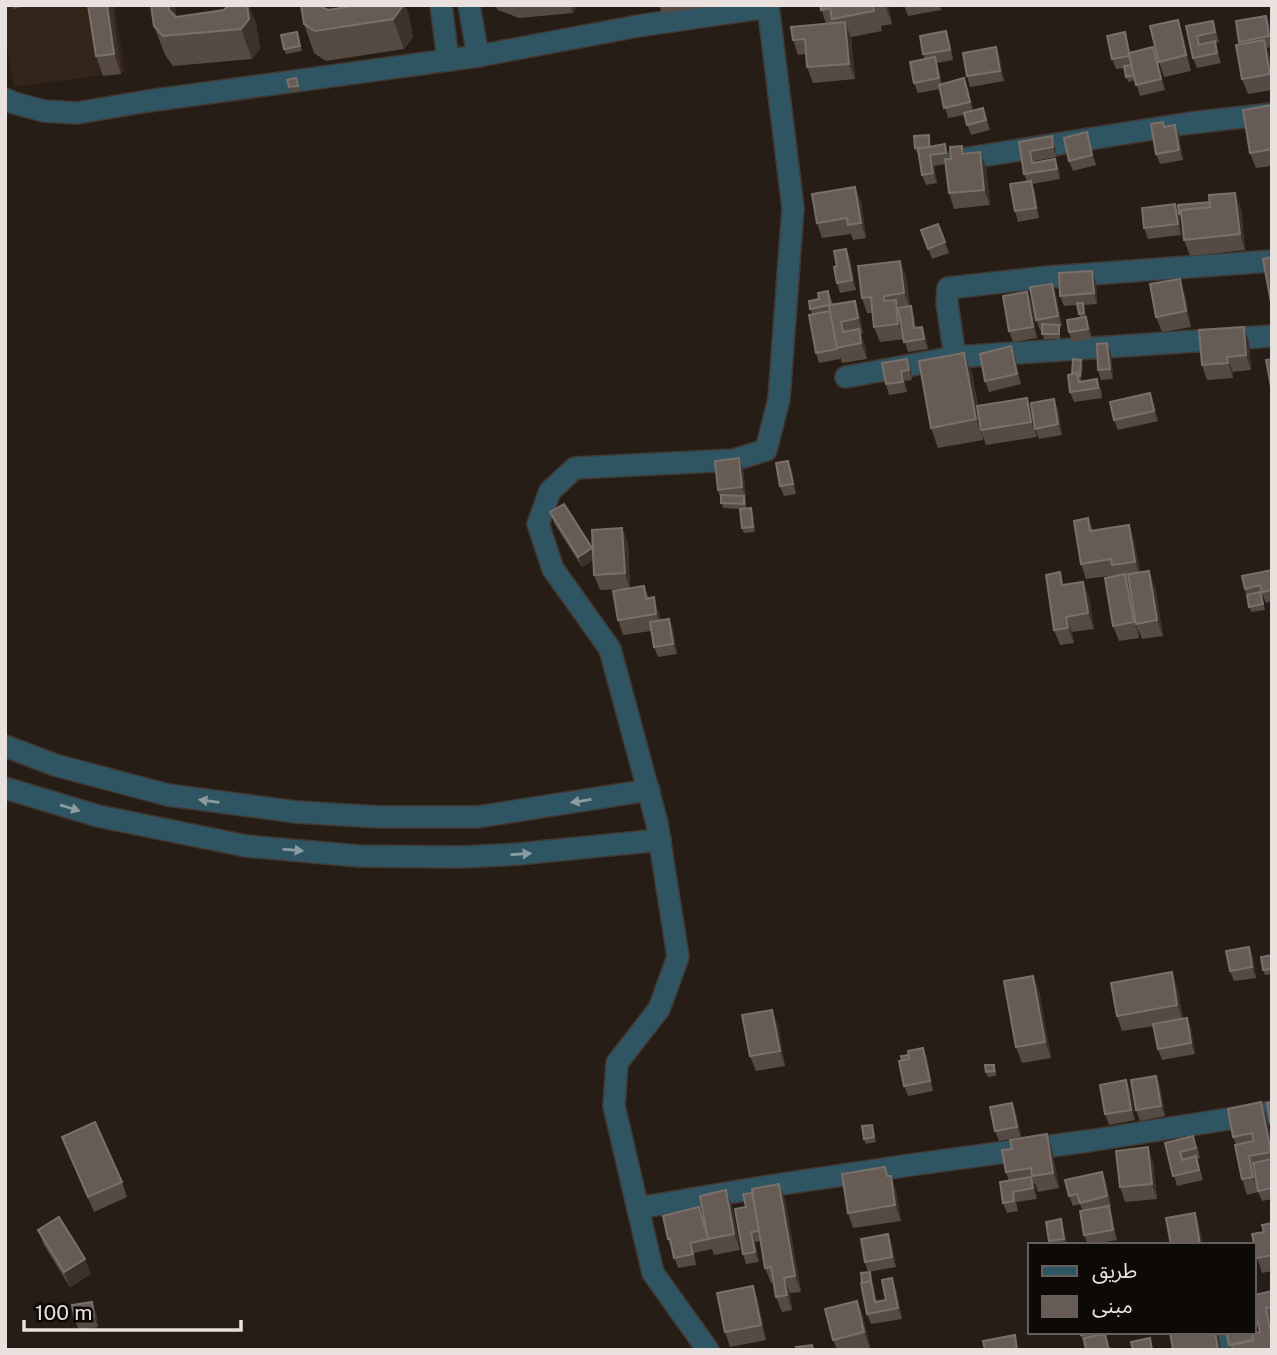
<svg xmlns="http://www.w3.org/2000/svg" width="1277" height="1355" font-family="'Public Sans','Noto Sans Arabic',sans-serif">
<style>
.built{fill:#34251b}
.lines{fill:none;stroke-linecap:round;stroke-linejoin:round}
.minor-casing{stroke:#423833;stroke-width:24}
.minor{stroke:#2f5563;stroke-width:21}
.wall{fill:#564b44}
.shaded-wall{fill:#3d322b}
.building{fill:#665b55;stroke:#7a706a;stroke-width:2}
.oneway{fill:#8c9ba0}
</style>
<rect width="100%" height="100%" fill="#271d17"/>
<path class="built" d="M5 5H115L125 72 14 87 5 33Z"/>
<g class="lines">
<defs>
<g id="minor">
<path d="M441 5 448 60"/>
<path d="M469 5 478 56"/>
<path d="M5 99 14 103 44 111 77 113 148 101 478 56 638 26 768 7"/>
<path d="M956 160 1190 123 1272 114"/>
<path d="M955 357 947 303 948 288 1048 277 1272 261"/>
<path d="M846 377 955 357 1272 336"/>
<path d="M5 746 55 765 168 795 296 812 380 817H477L649 790"/>
<path d="M5 788 98 816 246 846 359 856 462 857 518 854 660 840"/>
<path d="M638 1208 769 1186 910 1165 1088 1141 1272 1112"/>
<path d="M1223 1332 1226 1350"/>
<path d="M708 1350 653 1273 614 1106 617 1063 659 1009 678 957 657 823 610 649 553 569 538 524 550 491 575 468 734 460 766 450 779 399 793 208 768 5"/>
</g>
</defs>
<use href="#minor" class="minor-casing"/>
<use href="#minor" class="minor"/>
</g>
<g class="wall">
<path d="M12 5H28L14 9Z"/>
<path d="M112 5 121 74 103 76 96 56Z"/>
<path d="M301 5H320L321 7 328 10 358 5H405L409 16 413 37 404 49 326 61 314 53 304 24Z"/>
<path d="M495 5H577L573 13 519 18 498 10Z"/>
<path d="M659 5H725L662 13Z"/>
<path d="M820 5H888L892 24 881 26 882 31 851 37 855 79 813 83 807 67 806 54 798 55 793 40 826 24Z"/>
<path d="M904 5H940L941 10 908 16Z"/>
<path d="M1266 16 1270 26 1272 39V47L1267 48 1269 55 1272 68V90L1248 94 1242 79 1239 42Z"/>
<path d="M177 17 256 23 260 49 252 59 173 66 165 55 154 26Z"/>
<path d="M1186 26 1216 31 1219 42 1215 43 1221 63 1197 68 1193 58Z"/>
<path d="M297 32 302 51 286 54 284 49Z"/>
<path d="M1125 32 1130 53 1157 57 1165 90 1140 96 1135 80 1128 82 1124 68 1116 69 1112 59Z"/>
<path d="M1183 35 1191 71 1164 77 1159 62Z"/>
<path d="M950 42 953 60 937 63 942 84 968 89 973 111 983 108 990 130 971 135 964 115 948 118 940 89 918 93 914 83 925 59 923 54Z"/>
<path d="M1000 58 1004 81 970 87 967 76Z"/>
<path d="M298 83 300 91 291 93 289 87Z"/>
<path d="M1272 105V166L1256 168 1250 153Z"/>
<path d="M1165 127 1179 135 1183 160 1160 164 1156 154Z"/>
<path d="M929 135 930 140 931 147 945 144 949 159 964 153 980 152 986 167 990 205 954 209 949 193 946 164 934 166 937 183 926 185 922 175 919 153H917L915 148Z"/>
<path d="M1052 136 1055 147 1057 157 1034 161V163L1059 169 1060 179 1032 184 1035 191 1039 218 1018 222 1015 211 1027 182 1024 174 1019 142Z"/>
<path d="M1090 143 1096 165 1073 171 1069 161Z"/>
<path d="M861 202 866 238 853 240 851 234 822 238 817 223Z"/>
<path d="M1241 208 1245 250 1190 256 1184 240 1182 222 1179 214Z"/>
<path d="M1179 214 1181 235 1148 239 1144 228Z"/>
<path d="M938 224 949 253 932 259 921 230Z"/>
<path d="M846 249 850 259 856 290 840 293 837 283V266Z"/>
<path d="M1092 271 1096 282 1097 304 1083 305 1092 339 1072 342 1069 332 1080 318 1078 305 1064 306 1060 296Z"/>
<path d="M906 276 910 307 914 317 916 328 922 327 926 337 928 349 908 352 904 339 880 342 874 327 873 313H867L862 298Z"/>
<path d="M828 291 833 304 860 316 863 334H861L865 345 867 359 842 363 840 357V359L819 363 816 353 812 314 810 309Z"/>
<path d="M1027 292 1031 302 1037 338 1013 342 1009 331Z"/>
<path d="M1056 294 1062 326 1060 327V339H1044L1042 330H1040L1036 320Z"/>
<path d="M1185 294 1191 327 1162 332 1156 317Z"/>
<path d="M1249 342 1251 370 1233 372V378L1207 380 1202 365Z"/>
<path d="M1011 346 1015 357 1021 384 989 392 985 381Z"/>
<path d="M964 353 972 374 978 406 1032 411 1058 409 1062 435 1039 439 1036 430 1037 437 986 445 983 436V440L938 448 931 428Z"/>
<path d="M1111 353 1113 379 1101 380 1098 370Z"/>
<path d="M907 359 911 369 912 380 905 381 907 392 889 395 886 384Z"/>
<path d="M1083 365 1081 381 1080 382 1097 379 1101 390 1102 398 1074 402 1070 392 1072 374Z"/>
<path d="M1154 403 1158 421 1118 430 1114 420Z"/>
<path d="M788 461 792 471 796 494 784 496 780 486Z"/>
<path d="M743 469 746 498H745L746 501V508H751L753 513 755 532 744 533 742 528 740 509 723 508 718 490Z"/>
<path d="M550 512 592 548 593 552 622 528 628 544 630 588 644 586 649 598 659 613 661 620 669 619 673 629 677 654 658 657 654 647 651 631 623 635 618 620 624 589 600 590 594 575 593 560 582 567 554 523Z"/>
<path d="M1088 518 1093 531 1129 525 1134 541 1140 573 1155 587 1163 636 1142 639 1138 629 1139 638 1119 641 1113 626 1116 575 1086 579 1081 564Z"/>
<path d="M1272 570V601L1266 603 1263 596H1262L1265 610 1251 612 1245 589Z"/>
<path d="M1065 585 1089 597 1094 629 1072 632 1074 643 1060 645 1054 630Z"/>
<path d="M1249 947 1253 957 1256 978 1234 981 1230 971Z"/>
<path d="M1272 955V974L1265 975 1263 970Z"/>
<path d="M1033 976 1039 991 1051 1058 1022 1063 1016 1047Z"/>
<path d="M1177 987 1183 1018H1187L1191 1028 1195 1054 1162 1060 1158 1049 1154 1026 1122 1031 1117 1016Z"/>
<path d="M778 1025 785 1066 756 1071 750 1056Z"/>
<path d="M923 1048 927 1058 933 1091 908 1096 904 1086 902 1060 909 1055Z"/>
<path d="M994 1065 996 1070V1076L988 1077 986 1072Z"/>
<path d="M1156 1076 1160 1086 1165 1116 1140 1121 1136 1110Z"/>
<path d="M1126 1080 1130 1090 1135 1120 1109 1125 1105 1114Z"/>
<path d="M1016 1113 1021 1137 999 1141 995 1131Z"/>
<path d="M1267 1118 1272 1143V1199L1262 1201 1258 1192 1247 1195 1242 1179 1236 1145 1233 1137Z"/>
<path d="M872 1125 876 1142 866 1144 864 1139Z"/>
<path d="M62 1137 122 1182 127 1197 94 1212 68 1152Z"/>
<path d="M1165 1143 1197 1146 1200 1158 1197 1159 1203 1180 1177 1186Z"/>
<path d="M1148 1147 1153 1163 1157 1199 1125 1202 1120 1187Z"/>
<path d="M1009 1149H1052L1059 1188 1038 1192 1035 1183 1034 1184 1037 1199 1016 1202 1018 1211 1007 1213 1003 1203 1009 1181 1006 1172Z"/>
<path d="M885 1167 889 1176H891L896 1191 901 1221 853 1228 848 1213Z"/>
<path d="M1102 1172 1106 1182 1111 1206 1109 1207 1112 1216 1117 1240 1088 1245 1084 1235 1082 1210 1080 1204 1073 1206 1069 1196Z"/>
<path d="M785 1199 801 1292 790 1293 792 1310 782 1312 776 1297 774 1282 771 1283 765 1268 761 1241 755 1242 759 1262 746 1264 743 1254 735 1209Z"/>
<path d="M732 1206 740 1250 714 1255 712 1249 694 1253 696 1265 678 1268 668 1239 703 1218 706 1228Z"/>
<path d="M1061 1219 1064 1230 1067 1245H1051L1049 1241Z"/>
<path d="M1272 1223V1271L1262 1273 1257 1258 1264 1232Z"/>
<path d="M38 1230 91 1274 70 1287 44 1245Z"/>
<path d="M888 1234 892 1245 896 1267 868 1272 865 1262Z"/>
<path d="M871 1277 877 1302 886 1300 896 1289 902 1319 871 1324 867 1314Z"/>
<path d="M753 1286 758 1301 766 1340 730 1347 725 1332Z"/>
<path d="M1272 1291V1350H1231L1229 1345 1254 1319 1257 1333 1260 1332 1254 1309Z"/>
<path d="M857 1301 863 1316 870 1348 861 1350H837L833 1340Z"/>
<path d="M92 1302 96 1313 98 1327 79 1331 75 1320Z"/>
<path d="M1080 1332H1100L1101 1335 1084 1346Z"/>
</g>
<g class="shaded-wall">
<path d="M107 5H112L121 74 114 54Z"/>
<path d="M168 5H175L179 35 169 10Z"/>
<path d="M247 5H249L256 23 260 49 252 59 241 29Z"/>
<path d="M402 5H405L409 16 413 37 404 49 393 19Z"/>
<path d="M570 5H577L573 13Z"/>
<path d="M885 5H888L892 24Z"/>
<path d="M1266 16 1270 26 1272 43 1269 36Z"/>
<path d="M1178 20 1183 35 1191 71 1186 55Z"/>
<path d="M845 22 851 37 855 79 849 64Z"/>
<path d="M946 31 950 42 953 60 950 50Z"/>
<path d="M1125 32 1128 43 1132 63 1129 53Z"/>
<path d="M1264 40 1269 55 1272 68V79Z"/>
<path d="M996 47 1000 58 1004 81 1000 71Z"/>
<path d="M1153 47 1157 57 1165 90 1161 79Z"/>
<path d="M935 57 938 67 943 88 939 78Z"/>
<path d="M964 78 968 89 974 112 970 102Z"/>
<path d="M1175 125 1179 135 1183 160 1179 150Z"/>
<path d="M1087 132 1096 165 1092 155Z"/>
<path d="M1052 136 1055 147 1057 157 1053 147Z"/>
<path d="M980 152 986 167 990 205 984 190Z"/>
<path d="M930 155 934 166 937 183 933 173Z"/>
<path d="M1055 159 1059 169 1060 179 1057 169Z"/>
<path d="M1031 181 1035 191 1039 218 1036 208Z"/>
<path d="M855 187 861 202 866 238 861 223Z"/>
<path d="M1235 193 1241 208 1245 250 1240 234Z"/>
<path d="M1175 204 1179 214 1181 235 1178 224Z"/>
<path d="M846 249 850 259 856 290 852 280Z"/>
<path d="M900 261 906 276 910 308 904 293Z"/>
<path d="M1092 271 1096 282 1097 304 1094 293Z"/>
<path d="M1180 279 1185 294 1191 327 1186 311Z"/>
<path d="M1052 284 1056 294 1062 326 1058 316Z"/>
<path d="M1027 292 1031 302 1037 338 1033 327Z"/>
<path d="M896 300 901 315 904 339 898 324Z"/>
<path d="M855 301 860 316 863 334 858 318Z"/>
<path d="M911 306 914 317 918 338 914 328Z"/>
<path d="M1086 317 1090 327 1092 339 1088 329Z"/>
<path d="M922 327 926 337 928 349 924 339Z"/>
<path d="M1244 327 1249 342 1251 370 1246 355Z"/>
<path d="M859 329 865 345 867 359 861 343Z"/>
<path d="M1107 343 1111 353 1113 379 1110 369Z"/>
<path d="M1011 346 1015 357 1021 384 1017 374Z"/>
<path d="M964 353 972 374 982 430H981L983 440 976 419Z"/>
<path d="M1227 357 1233 372V378L1228 363Z"/>
<path d="M907 359 911 369 912 380 909 370Z"/>
<path d="M1081 360 1083 365 1081 381 1080 376Z"/>
<path d="M901 371 905 381 907 392 903 382Z"/>
<path d="M1150 393 1154 403 1158 421 1154 411Z"/>
<path d="M1027 398 1033 413 1037 437 1031 422Z"/>
<path d="M1054 399 1058 409 1062 435 1058 424Z"/>
<path d="M739 458 743 469 746 498 742 487Z"/>
<path d="M788 461 792 471 796 494 793 484Z"/>
<path d="M751 508 753 513 755 532 753 527Z"/>
<path d="M1129 525 1134 541 1140 577 1135 562Z"/>
<path d="M622 528 628 544 630 589 625 573Z"/>
<path d="M592 548 595 559 582 567 578 557Z"/>
<path d="M1149 571 1155 587 1163 636 1157 620Z"/>
<path d="M1125 574 1131 589 1136 624 1139 638 1134 622Z"/>
<path d="M1083 582 1089 597 1094 629 1088 613Z"/>
<path d="M654 597 659 613 662 629 656 614Z"/>
<path d="M1066 617 1072 632 1074 643 1068 628Z"/>
<path d="M669 619 673 629 677 654 673 644Z"/>
<path d="M1249 947 1253 957 1256 978 1252 967Z"/>
<path d="M1172 972 1177 987 1183 1020 1177 1005Z"/>
<path d="M1033 976 1039 991 1051 1058 1045 1042Z"/>
<path d="M772 1010 778 1025 785 1066 780 1051Z"/>
<path d="M1187 1018 1191 1028 1195 1054 1191 1043Z"/>
<path d="M923 1048 927 1058 933 1091 930 1081Z"/>
<path d="M1156 1076 1160 1086 1165 1116 1161 1106Z"/>
<path d="M1126 1080 1130 1090 1135 1120 1131 1110Z"/>
<path d="M1261 1102 1267 1118 1272 1143V1155Z"/>
<path d="M1012 1103 1016 1113 1021 1137 1017 1127Z"/>
<path d="M1047 1134 1052 1149 1059 1188 1053 1173Z"/>
<path d="M1148 1147 1153 1163 1157 1199 1152 1184Z"/>
<path d="M1249 1156 1255 1171 1259 1192 1253 1177Z"/>
<path d="M1102 1172 1106 1182 1111 1206 1107 1196Z"/>
<path d="M891 1176 896 1191 901 1221 895 1205Z"/>
<path d="M1031 1177 1035 1187 1037 1199 1033 1188Z"/>
<path d="M779 1184 785 1199 801 1292 795 1276Z"/>
<path d="M726 1190 732 1206 740 1250 734 1234Z"/>
<path d="M1109 1206 1112 1216 1117 1240 1113 1230Z"/>
<path d="M1195 1213 1200 1228 1203 1245H1200Z"/>
<path d="M1061 1219 1064 1230 1067 1245 1064 1239Z"/>
<path d="M751 1232 755 1242 759 1262 755 1252Z"/>
<path d="M888 1234 892 1245 896 1267 892 1257Z"/>
<path d="M85 1259 91 1274 70 1287 64 1272Z"/>
<path d="M870 1272 875 1291 879 1312 875 1302Z"/>
<path d="M784 1278 790 1293 792 1310 787 1295Z"/>
<path d="M892 1278 896 1289 902 1319 898 1308Z"/>
<path d="M753 1286 758 1301 766 1340 761 1325Z"/>
<path d="M857 1301 863 1316 870 1348 864 1332Z"/>
<path d="M92 1302 96 1313 98 1327 94 1317Z"/>
<path d="M1266 1308 1271 1323 1272 1333Z"/>
<path d="M1215 1332H1217L1219 1337 1221 1350H1218Z"/>
</g>
<g class="building">
<path d="M88 5H107L114 54 96 56Z"/>
<path d="M151 5H168L169 10 176 17 224 10 229 5H247L249 19 241 29 163 36 154 26Z"/>
<path d="M301 5H318L328 10 358 5H402V7L393 19 315 31 304 24Z"/>
<path d="M820 5H875L873 6 874 11 832 19 830 8 821 10Z"/>
<path d="M1266 16 1269 36 1239 42 1236 21Z"/>
<path d="M1178 20 1186 55 1159 62 1150 26Z"/>
<path d="M1213 21 1215 32 1197 36 1199 45 1215 41 1217 53 1193 58 1186 26Z"/>
<path d="M845 22 849 64 807 67 805 39 793 40 791 27Z"/>
<path d="M946 31 950 50 923 54 920 36Z"/>
<path d="M297 32 300 46 284 49 281 35Z"/>
<path d="M1125 32 1129 53 1153 47 1161 79 1136 85 1129 54V56L1112 59 1107 36Z"/>
<path d="M1264 40 1270 74 1242 79 1236 45Z"/>
<path d="M996 47 1000 71 967 76 963 53Z"/>
<path d="M935 57 939 78 914 83 910 62Z"/>
<path d="M1131 65 1134 75 1126 77 1124 66Z"/>
<path d="M296 78 298 86 289 87 287 80Z"/>
<path d="M964 78 970 102 944 108 939 85Z"/>
<path d="M1272 105V149L1250 153 1243 110Z"/>
<path d="M983 108 986 120 967 125 964 113Z"/>
<path d="M1163 122 1164 127 1175 125 1179 150 1156 154 1151 124Z"/>
<path d="M1087 132 1092 155 1069 161 1064 138Z"/>
<path d="M929 135V147L915 148 914 136Z"/>
<path d="M1052 136 1053 147 1030 151 1032 163 1055 159 1057 169 1024 174 1019 142Z"/>
<path d="M945 144 946 153 930 155 933 173 922 175 918 149Z"/>
<path d="M962 146V154L980 152 984 190 949 193 945 159H951L950 147Z"/>
<path d="M1031 181 1036 208 1015 211 1010 184Z"/>
<path d="M855 187 861 223 848 225 847 218 817 223 812 194Z"/>
<path d="M1235 193 1240 234 1184 240 1181 210 1210 207 1209 195Z"/>
<path d="M1210 202V207L1181 210V214H1179L1178 205Z"/>
<path d="M1175 204 1178 224 1144 228 1142 208Z"/>
<path d="M938 224 945 242 928 249 921 230Z"/>
<path d="M846 249 852 280 837 283 834 267 837 266 834 251Z"/>
<path d="M1272 257V308L1263 259Z"/>
<path d="M900 261 904 293 884 296V301L896 300 898 324 874 327 871 297 862 298 858 266Z"/>
<path d="M1092 271 1094 293 1060 296 1059 273Z"/>
<path d="M1180 279 1186 311 1156 317 1150 284Z"/>
<path d="M1052 284 1058 316 1036 320 1030 287Z"/>
<path d="M828 291 830 305 855 301 858 318 841 322 843 332 859 329 861 343 836 348 829 305 810 309 809 301 819 299 818 293Z"/>
<path d="M1027 292 1033 327 1009 331 1003 296Z"/>
<path d="M1077 303H1083L1084 313 1079 314Z"/>
<path d="M911 306 914 328 922 327 924 339 904 342 898 308Z"/>
<path d="M830 311 837 349 816 353 809 315Z"/>
<path d="M1086 317 1088 329 1069 332 1067 320Z"/>
<path d="M1042 324 1059 325V334H1042Z"/>
<path d="M1244 327 1246 355 1227 357 1228 363 1202 365 1199 330Z"/>
<path d="M1107 343 1110 369 1098 370 1097 344Z"/>
<path d="M1011 346 1017 374 985 381 980 354Z"/>
<path d="M964 353 976 419 931 428 919 361Z"/>
<path d="M907 359 909 370 901 371 903 382 886 384 882 363Z"/>
<path d="M1073 359 1081 360 1080 376H1078L1077 373 1072 374Z"/>
<path d="M1272 359V392L1266 360Z"/>
<path d="M1077 373 1079 382 1097 379 1098 388 1070 392 1068 375Z"/>
<path d="M1150 393 1154 411 1114 420 1110 402Z"/>
<path d="M1027 398 1031 422 981 430 977 406Z"/>
<path d="M1054 399 1058 424 1035 429 1031 403Z"/>
<path d="M739 458 742 487 718 490 715 461Z"/>
<path d="M788 461 793 484 780 486 776 463Z"/>
<path d="M721 495 744 496V504L721 503Z"/>
<path d="M564 504 592 548 578 557 550 512Z"/>
<path d="M751 508 753 527 742 528 740 509Z"/>
<path d="M1088 518 1090 531 1129 525 1135 562 1112 565 1111 559 1081 564 1074 521Z"/>
<path d="M622 528 625 573 594 575 592 530Z"/>
<path d="M1272 570V590L1262 592 1260 585 1245 589 1242 576Z"/>
<path d="M1149 571 1157 620 1136 624 1128 574Z"/>
<path d="M1060 572 1062 585 1083 582 1088 613 1066 617 1068 628 1054 630 1046 575Z"/>
<path d="M1125 574 1134 622 1113 626 1105 578Z"/>
<path d="M644 586 646 599 654 597 656 614 618 620 613 591Z"/>
<path d="M1260 592 1263 604 1249 607 1247 595Z"/>
<path d="M669 619 673 644 654 647 650 622Z"/>
<path d="M1249 947 1252 967 1230 971 1226 951Z"/>
<path d="M1272 955V969L1263 970 1261 957Z"/>
<path d="M1172 972 1177 1005 1117 1016 1111 983Z"/>
<path d="M1033 976 1045 1042 1016 1047 1004 981Z"/>
<path d="M772 1010 780 1051 750 1056 742 1015Z"/>
<path d="M1187 1018 1191 1043 1158 1049 1153 1024Z"/>
<path d="M923 1048 930 1081 904 1086 899 1061 909 1059 908 1051Z"/>
<path d="M909 1055V1059L902 1060 901 1056Z"/>
<path d="M985 1065H994V1071L986 1072Z"/>
<path d="M1156 1076 1161 1106 1136 1110 1131 1080Z"/>
<path d="M1126 1080 1131 1110 1105 1114 1100 1085Z"/>
<path d="M1261 1102 1271 1152 1249 1156 1253 1177 1242 1179 1235 1145 1254 1141 1252 1133 1233 1137 1228 1109Z"/>
<path d="M1272 1102V1131L1267 1103Z"/>
<path d="M1012 1103 1017 1127 995 1131 990 1107Z"/>
<path d="M95 1122 122 1182 88 1197 62 1137Z"/>
<path d="M872 1125 874 1137 864 1139 862 1126Z"/>
<path d="M1047 1134 1053 1173 1032 1176 1031 1168 1006 1172 1002 1150 1012 1149 1010 1140Z"/>
<path d="M1193 1136 1196 1148 1180 1152 1182 1160 1196 1156 1199 1170 1173 1176 1165 1143Z"/>
<path d="M1148 1147 1152 1184 1120 1187 1116 1151Z"/>
<path d="M1272 1159V1188L1258 1191 1253 1163Z"/>
<path d="M885 1167 887 1176H891L895 1205 848 1213 842 1174Z"/>
<path d="M1102 1172 1107 1196 1080 1203 1077 1194 1069 1196 1065 1180Z"/>
<path d="M1031 1177 1033 1188 1013 1192 1014 1201 1003 1203 1000 1182Z"/>
<path d="M779 1184 795 1276 784 1278 787 1295 776 1297 771 1267 765 1268 752 1189Z"/>
<path d="M726 1190 734 1234 708 1239 700 1196Z"/>
<path d="M752 1193 759 1231 751 1232 755 1252 743 1254 735 1209 746 1207 743 1194Z"/>
<path d="M1109 1206 1113 1230 1084 1235 1080 1211Z"/>
<path d="M699 1207 708 1239 690 1243 693 1254 674 1258 670 1239H668L663 1216Z"/>
<path d="M1195 1213 1200 1245H1171L1166 1218Z"/>
<path d="M59 1217 85 1259 64 1272 38 1230Z"/>
<path d="M1061 1219 1064 1239 1049 1241 1046 1222Z"/>
<path d="M1272 1223V1255L1257 1258 1252 1234 1264 1232 1262 1225Z"/>
<path d="M888 1234 892 1257 865 1262 861 1239Z"/>
<path d="M870 1272 871 1282V1281L862 1283 861 1273Z"/>
<path d="M892 1278 898 1308 867 1314 861 1283 871 1281 875 1302 886 1300 882 1280Z"/>
<path d="M753 1286 761 1325 725 1332 717 1293Z"/>
<path d="M1272 1291V1307L1266 1308 1270 1329 1272 1328V1350H1233L1232 1345 1253 1341 1252 1334 1260 1332 1254 1309V1295Z"/>
<path d="M857 1301 864 1332 833 1340 825 1309Z"/>
<path d="M92 1302 94 1317 75 1320 72 1305Z"/>
<path d="M1254 1329 1255 1333 1252 1334 1253 1339 1229 1345 1226 1332H1254Z"/>
<path d="M1080 1332H1098L1081 1335Z"/>
<path d="M1170 1332H1215L1218 1350H1173Z"/>
<path d="M1105 1334 1109 1350H1086L1084 1338Z"/>
<path d="M1015 1335 1017 1350H985L983 1341Z"/>
<path d="M1150 1338 1152 1350H1133L1131 1342Z"/>
<path d="M812 1345 813 1350H797L796 1347Z"/>
</g>
<defs><path id="oneway-solid" d="M-6-.8H1V-3.2L6.5 0L1 3.2V.8H-6Z" transform="scale(1.75)"/></defs>
<g class="oneway">
<use href="#oneway-solid" transform="translate(209 801) rotate(-173)"/>
<use href="#oneway-solid" transform="translate(581 801) rotate(171)"/>
<use href="#oneway-solid" transform="translate(70 808) rotate(17)"/>
<use href="#oneway-solid" transform="translate(293 850) rotate(5)"/>
<use href="#oneway-solid" transform="translate(521 854) rotate(-4)"/>
</g>
<rect width="1277" height="1355" fill="none" stroke="#e8e1dd" stroke-width="14"/>
<rect x="1028" y="1243" width="228" height="91" fill="#0d0906" stroke="#655f5c" stroke-width="2"/>
<rect x="1042" y="1266" width="35" height="10" fill="#2f5563" stroke="#655f5c" stroke-width="2"/>
<text x="1092" y="1278" font-size="21" fill="#e8e1dd">طريق</text>
<rect x="1042" y="1296" width="35" height="21" fill="#665b55" stroke="#655f5c" stroke-width="2"/>
<text x="1092" y="1313" font-size="21" fill="#e8e1dd">مبنى</text>
<path d="M24 1320v10h217v-10" fill="none" stroke="#e8e1dd" stroke-width="3.5"/>
<text x="35" y="1320" font-size="21" fill="#e8e1dd" stroke="#0d0906" stroke-width="5" paint-order="stroke">100 m</text>
</svg>
